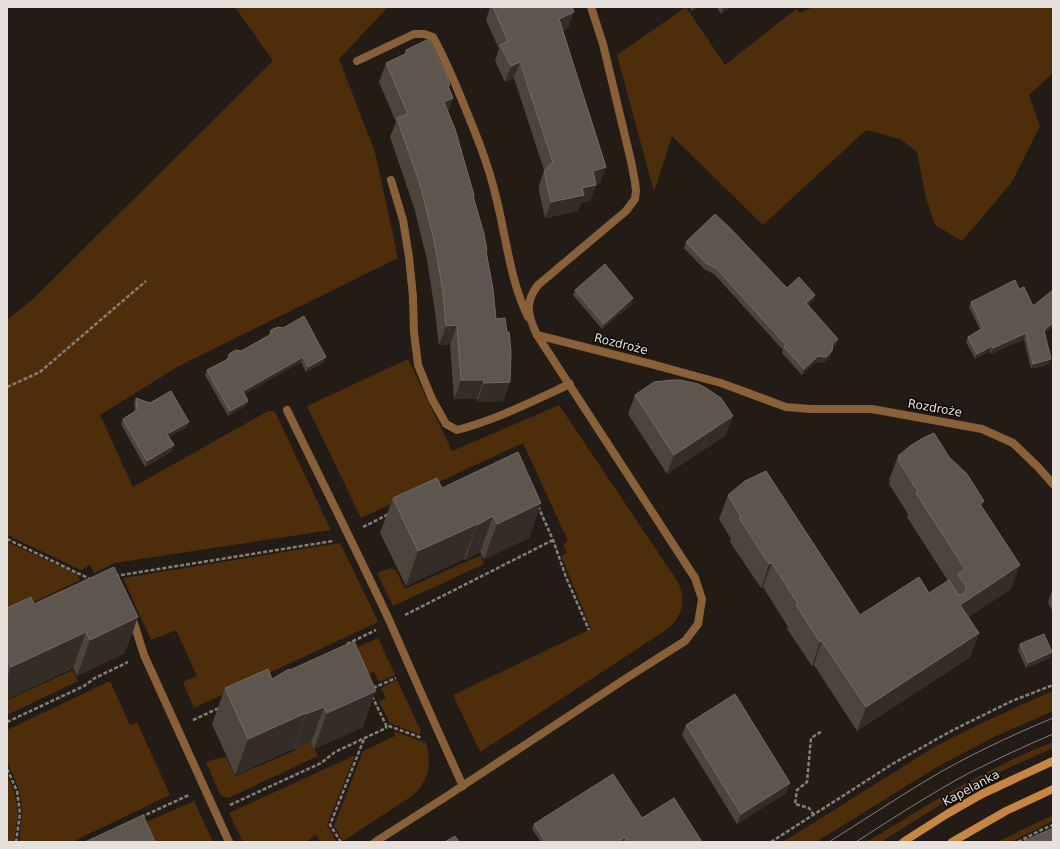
<svg xmlns="http://www.w3.org/2000/svg" width="1060" height="849" font-family="'DejaVu Sans',sans-serif">
<style>
.green{fill:#4d2d0a}
.lines{fill:none;stroke-linecap:round;stroke-linejoin:round}
.path{stroke:#857f7a;stroke-width:2.5;stroke-dasharray:4 2;stroke-linecap:butt}
.minor{stroke:#896037;stroke-width:8}
.secondary{stroke:#c88540;stroke-width:8}
.tram{stroke:#86807b;stroke-width:1}
.wall{fill:#4c453e}
.shaded-wall{fill:#342d27}
.building{fill:#5c564f;stroke:#726b65}
.labels{text-anchor:middle;dominant-baseline:central;stroke-width:3;stroke-linejoin:round;paint-order:stroke}
.street-label{font-size:12px;fill:#e6e1dd;stroke:#0a0705}
</style>
<rect width="100%" height="100%" fill="#231c16"/>
<g class="green">
<path d="M235 7H388L339 59 375 152 398 258 179 366 100 415 133 487 268 411H272L275 412 331 530 115 563 94 573 90 565 81 570 7 535V320L33 299 273 61Z"/>
<path d="M686 7 725 65 796 9 800 13 813 7H1053V73L1029 95 1040 126 1012 182 962 241 935 225 926 198 917 152 900 139 866 130 763 225 672 136 654 192 617 55Z"/>
<path d="M408 359 452 451 559 405 678 582C687 602 682 617 666 630L480 752 453 695 591 629 561 556 567 553 563 544 568 541 523 443 361 518 307 406Z"/>
<path d="M7 542 77 574 80 580 7 615Z"/>
<path d="M340 543 378 621 374 624 194 708 183 682 197 676 176 630 151 640 123 578Z"/>
<path d="M481 555 484 564 393 606 377 573 390 568 396 570 405 589Z"/>
<path d="M378 638 395 675 379 682 374 672 367 675 356 648Z"/>
<path d="M73 670 78 681 7 715V700Z"/>
<path d="M397 680 421 731 420 735 390 723 379 702 386 698 381 688Z"/>
<path d="M110 681 130 725 137 722 170 795 72 842H19L22 811 19 789 7 762V730Z"/>
<path d="M1053 691V711L994 737 937 767 816 842H783L931 749C971 727 1012 709 1053 691Z"/>
<path d="M394 731 426 743C432 764 429 781 412 796L343 841 334 826 363 751 395 736Z"/>
<path d="M309 740 318 756 228 798 221 796 206 762 219 758 226 757 235 776 296 750 295 745Z"/>
<path d="M1053 742V748L1006 769 945 802 881 842H867C926 805 989 767 1053 742Z"/>
<path d="M355 755 327 825 337 842H320L316 835 305 842H243L229 813Z"/>
<path d="M7 776 14 790 18 814 14 842H7Z"/>
<path d="M194 801 213 842H153L144 823Z"/>
<path d="M1053 815V821L1011 842H997Z"/>
</g>
<g class="lines">
<g class="path">
<path d="M7 387 40 372 146 281"/>
<path d="M538 506 553 540 566 577 589 630"/>
<path d="M363 527 389 514"/>
<path d="M7 539 92 580"/>
<path d="M115 576 333 541"/>
<path d="M405 615 553 540"/>
<path d="M347 644 376 630"/>
<path d="M373 688 396 678"/>
<path d="M372 696 386 725"/>
<path d="M193 720 219 708"/>
<path d="M7 722 84 686 95 678 128 662"/>
<path d="M7 769 17 791 20 814 16 842"/>
<path d="M230 805 321 763 335 752 386 728V725L422 738"/>
<path d="M814 815 809 808 795 804 797 790 807 782 811 738 822 731"/>
<path d="M141 817 189 795"/>
<path d="M341 842 330 825 364 739"/>
<path d="M771 842 894 763 953 730 1012 701 1053 685"/>
<path d="M1018 842 1041 830 1053 825"/>
</g>
<g class="minor">
<path d="M591 7 603 44 631 161 635 182 636 191 635 199 626 211 538 285C524 303 528 316 537 335L651 364 721 383 786 407 811 409H872L982 429 1013 443 1038 467 1053 484"/>
<path d="M357 61 414 34H424L433 37C446 61 456 85 466 110 477 137 488 164 495 193 506 234 509 278 528 317"/>
<path d="M391 180 403 220 409 257 413 297 414 332 418 365 432 399 446 424 457 430C496 420 533 401 570 384"/>
<path d="M287 410C321 480 357 551 390 622 414 677 438 732 463 786"/>
<path d="M132 617 144 655 229 842"/>
<path d="M375 842 444 798 625 679 685 641 698 624 702 599 695 578 537 335"/>
</g>
<g class="secondary">
<path d="M903 842 947 814 982 794 1053 761"/>
<path d="M952 842 1006 811 1053 789"/>
</g>
<g class="tram">
<path d="M829 842C862 821 894 800 927 780 967 756 1010 736 1053 718"/>
<path d="M856 842C893 818 930 794 969 773 997 759 1025 746 1053 734"/>
</g>
</g>
<g class="wall">
<path d="M490 7H572L568 28 563 31 606 167 600 183 596 184 590 201 581 203 578 211 545 218 539 191V186L544 170 514 78 505 82 495 61 499 49 486 20Z"/>
<path d="M690 7H698L692 11Z"/>
<path d="M717 7H731L721 14Z"/>
<path d="M406 50 449 87 453 98 448 112 474 195V197L486 254 496 319 510 382 503 401 477 402V399H454L450 344 439 345 435 312 427 260 414 207 390 137 396 122 379 82 386 63 404 55Z"/>
<path d="M686 242 787 288 815 295 813 301 808 305 838 339 836 345 832 348 830 357 823 363 816 362 802 375 782 353 783 350 714 274 704 269 684 248Z"/>
<path d="M1019 289 1033 306 1053 290V326L1045 333 1049 364 1031 369 1024 339 991 354 990 351 975 359 966 342 968 337 980 330 969 307 971 302Z"/>
<path d="M575 290 632 304 602 329 573 295Z"/>
<path d="M271 330 326 357 324 362 306 372 301 362 244 394 248 401 246 406 228 416 205 375 207 370 227 359 229 354 241 351 269 335Z"/>
<path d="M635 395 726 435 667 474 628 414Z"/>
<path d="M136 398 187 427 169 437 174 445 172 451 145 467 121 424 123 419 135 412 134 404Z"/>
<path d="M898 456 949 457 984 501 982 507 1011 589 968 617 979 633 970 657 857 731 814 665 812 666 787 629 788 627 763 587 761 588 730 542 731 539 719 519 728 495 860 615 929 593 948 581 907 517 908 514 889 484 890 481 889 480Z"/>
<path d="M442 488 541 503 529 538 484 559 480 552 465 560 464 559 406 586 380 533 393 498Z"/>
<path d="M1053 592V612L1048 603 1051 593Z"/>
<path d="M34 604 125 653 77 676 73 668 7 699V608Z"/>
<path d="M1020 644 1052 652 1050 658 1026 668 1018 650Z"/>
<path d="M290 670 363 727 314 749 311 743 293 750V749L235 775 212 724 225 688 272 679Z"/>
<path d="M686 725 786 793 737 824 682 735Z"/>
<path d="M642 818 702 842H541L532 829 534 824Z"/>
</g>
<g class="shaded-wall">
<path d="M694 7H698L692 11Z"/>
<path d="M725 7H731L721 14 723 8Z"/>
<path d="M574 12 568 28 553 35 559 19Z"/>
<path d="M520 62 514 78 505 82 511 66Z"/>
<path d="M453 98 446 118 444 102Z"/>
<path d="M606 167 600 183 587 187 593 171Z"/>
<path d="M596 185 590 201 581 203 578 211 545 218 551 202 582 188Z"/>
<path d="M815 295 813 301 804 309 806 303Z"/>
<path d="M633 298 632 304 602 329 604 324Z"/>
<path d="M1053 323V326L1042 335 1044 330Z"/>
<path d="M457 325 450 344 439 345 446 326Z"/>
<path d="M1026 333 1024 339 991 354 993 348Z"/>
<path d="M838 339 836 345 831 349 833 343Z"/>
<path d="M992 346 990 351 975 359 977 354Z"/>
<path d="M832 351 830 357 823 363 816 362 802 375 804 369 818 356Z"/>
<path d="M303 357 301 362 241 396 243 391Z"/>
<path d="M326 357 324 362 306 372 308 367Z"/>
<path d="M1051 359 1049 364 1031 369 1033 364Z"/>
<path d="M461 380H484L477 399H454Z"/>
<path d="M510 382 503 401 477 402 484 383Z"/>
<path d="M248 401 246 406 228 416 230 411Z"/>
<path d="M733 416 726 435 667 474 674 455Z"/>
<path d="M189 422 187 427 165 439 167 434Z"/>
<path d="M174 445 172 451 145 467 147 461Z"/>
<path d="M984 501 975 526 980 504Z"/>
<path d="M541 503 529 538 484 559 497 524Z"/>
<path d="M493 516 480 552 465 560 477 525Z"/>
<path d="M477 524 464 559 406 586 418 551Z"/>
<path d="M772 563 763 587 761 588 769 564Z"/>
<path d="M1020 565 1011 589 951 629 960 605Z"/>
<path d="M138 617 125 653 77 676 90 640Z"/>
<path d="M86 632 73 668 7 699V678L11 667Z"/>
<path d="M979 633 970 657 857 731 866 707Z"/>
<path d="M822 641 814 665 812 666 820 642Z"/>
<path d="M1052 652 1050 658 1026 668 1028 663Z"/>
<path d="M376 691 363 727 314 749 327 713Z"/>
<path d="M324 707 311 743 293 750 306 714Z"/>
<path d="M306 713 293 749 235 775 248 739Z"/>
<path d="M790 783 786 793 737 824 741 814Z"/>
<path d="M625 837 623 842H618Z"/>
</g>
<g class="building">
<path d="M493 7H572L574 12 559 19 606 167 593 171 596 185 582 188 584 195 551 202 545 175V170L553 162 520 62 511 66 500 45 508 41Z"/>
<path d="M429 39 447 76 450 85 448 86 453 98 444 102 455 129 474 195 473 196 484 234 487 251H486L493 289 496 319 505 318 507 332H509L511 351 510 382 484 383V380H461L457 325 446 326 443 292 434 240 421 188 397 118 408 114 386 63 407 53 406 50Z"/>
<path d="M715 214 730 228 787 288 799 277 815 295 806 303 838 339 833 343 832 351 826 357 818 356 804 369 784 347 786 345 716 268 706 263 686 242Z"/>
<path d="M605 264 633 298 604 324 575 290Z"/>
<path d="M1015 280 1019 289 1024 287 1033 306 1053 290V323L1044 330 1051 359 1033 364 1026 333 993 348 992 346 977 354 968 337 983 328 971 302Z"/>
<path d="M304 316 326 357 308 367 303 357 243 391 248 401 230 411 207 370 228 359 229 354 236 350 241 351 270 335 271 330 278 327 283 328Z"/>
<path d="M672 380H680L698 384 706 388 721 398 733 416 674 455 635 395 654 382Z"/>
<path d="M171 391 189 422 167 434 174 445 147 461 123 419 137 410 136 398 150 403Z"/>
<path d="M934 433 949 457 967 474 984 501 980 504 1020 565 960 605 979 633 866 707 822 641 820 642 796 605 798 604 772 563 769 564 739 518 741 517 728 495 745 481 766 471 860 615 919 577 929 593 949 580 958 595H961L965 593 966 587 958 574 965 569 916 493 918 492 898 460 900 458 898 456 910 446 923 438Z"/>
<path d="M518 452 541 503 497 524 493 516 477 525V524L418 551 393 498 437 478 442 488Z"/>
<path d="M114 567 138 617 90 640 86 632 11 667 7 659V608L31 597 34 604Z"/>
<path d="M1044 634 1052 652 1028 663 1020 644Z"/>
<path d="M354 641 376 691 327 713 324 707 306 714V713L248 739 225 688 268 669 272 679 289 669 290 670Z"/>
<path d="M735 694 790 783 741 814 686 725Z"/>
<path d="M613 774 642 818 674 798 702 842H628L625 837 618 842H546L534 824Z"/>
<path d="M143 815 155 842H85Z"/>
<path d="M1053 828V842H1023L1024 841Z"/>
<path d="M455 836 459 842H445Z"/>
</g>
<g class="labels">
<g class="street-label">
<text transform="translate(621 344) rotate(14)">Rozdroże</text>
<text transform="translate(935 408) rotate(10)">Rozdroże</text>
<text transform="translate(971 788) rotate(-28)">Kapelanka</text>
</g>
</g>
<rect width="1060" height="849" fill="none" stroke="#e6e1dd" stroke-width="16"/>
</svg>
